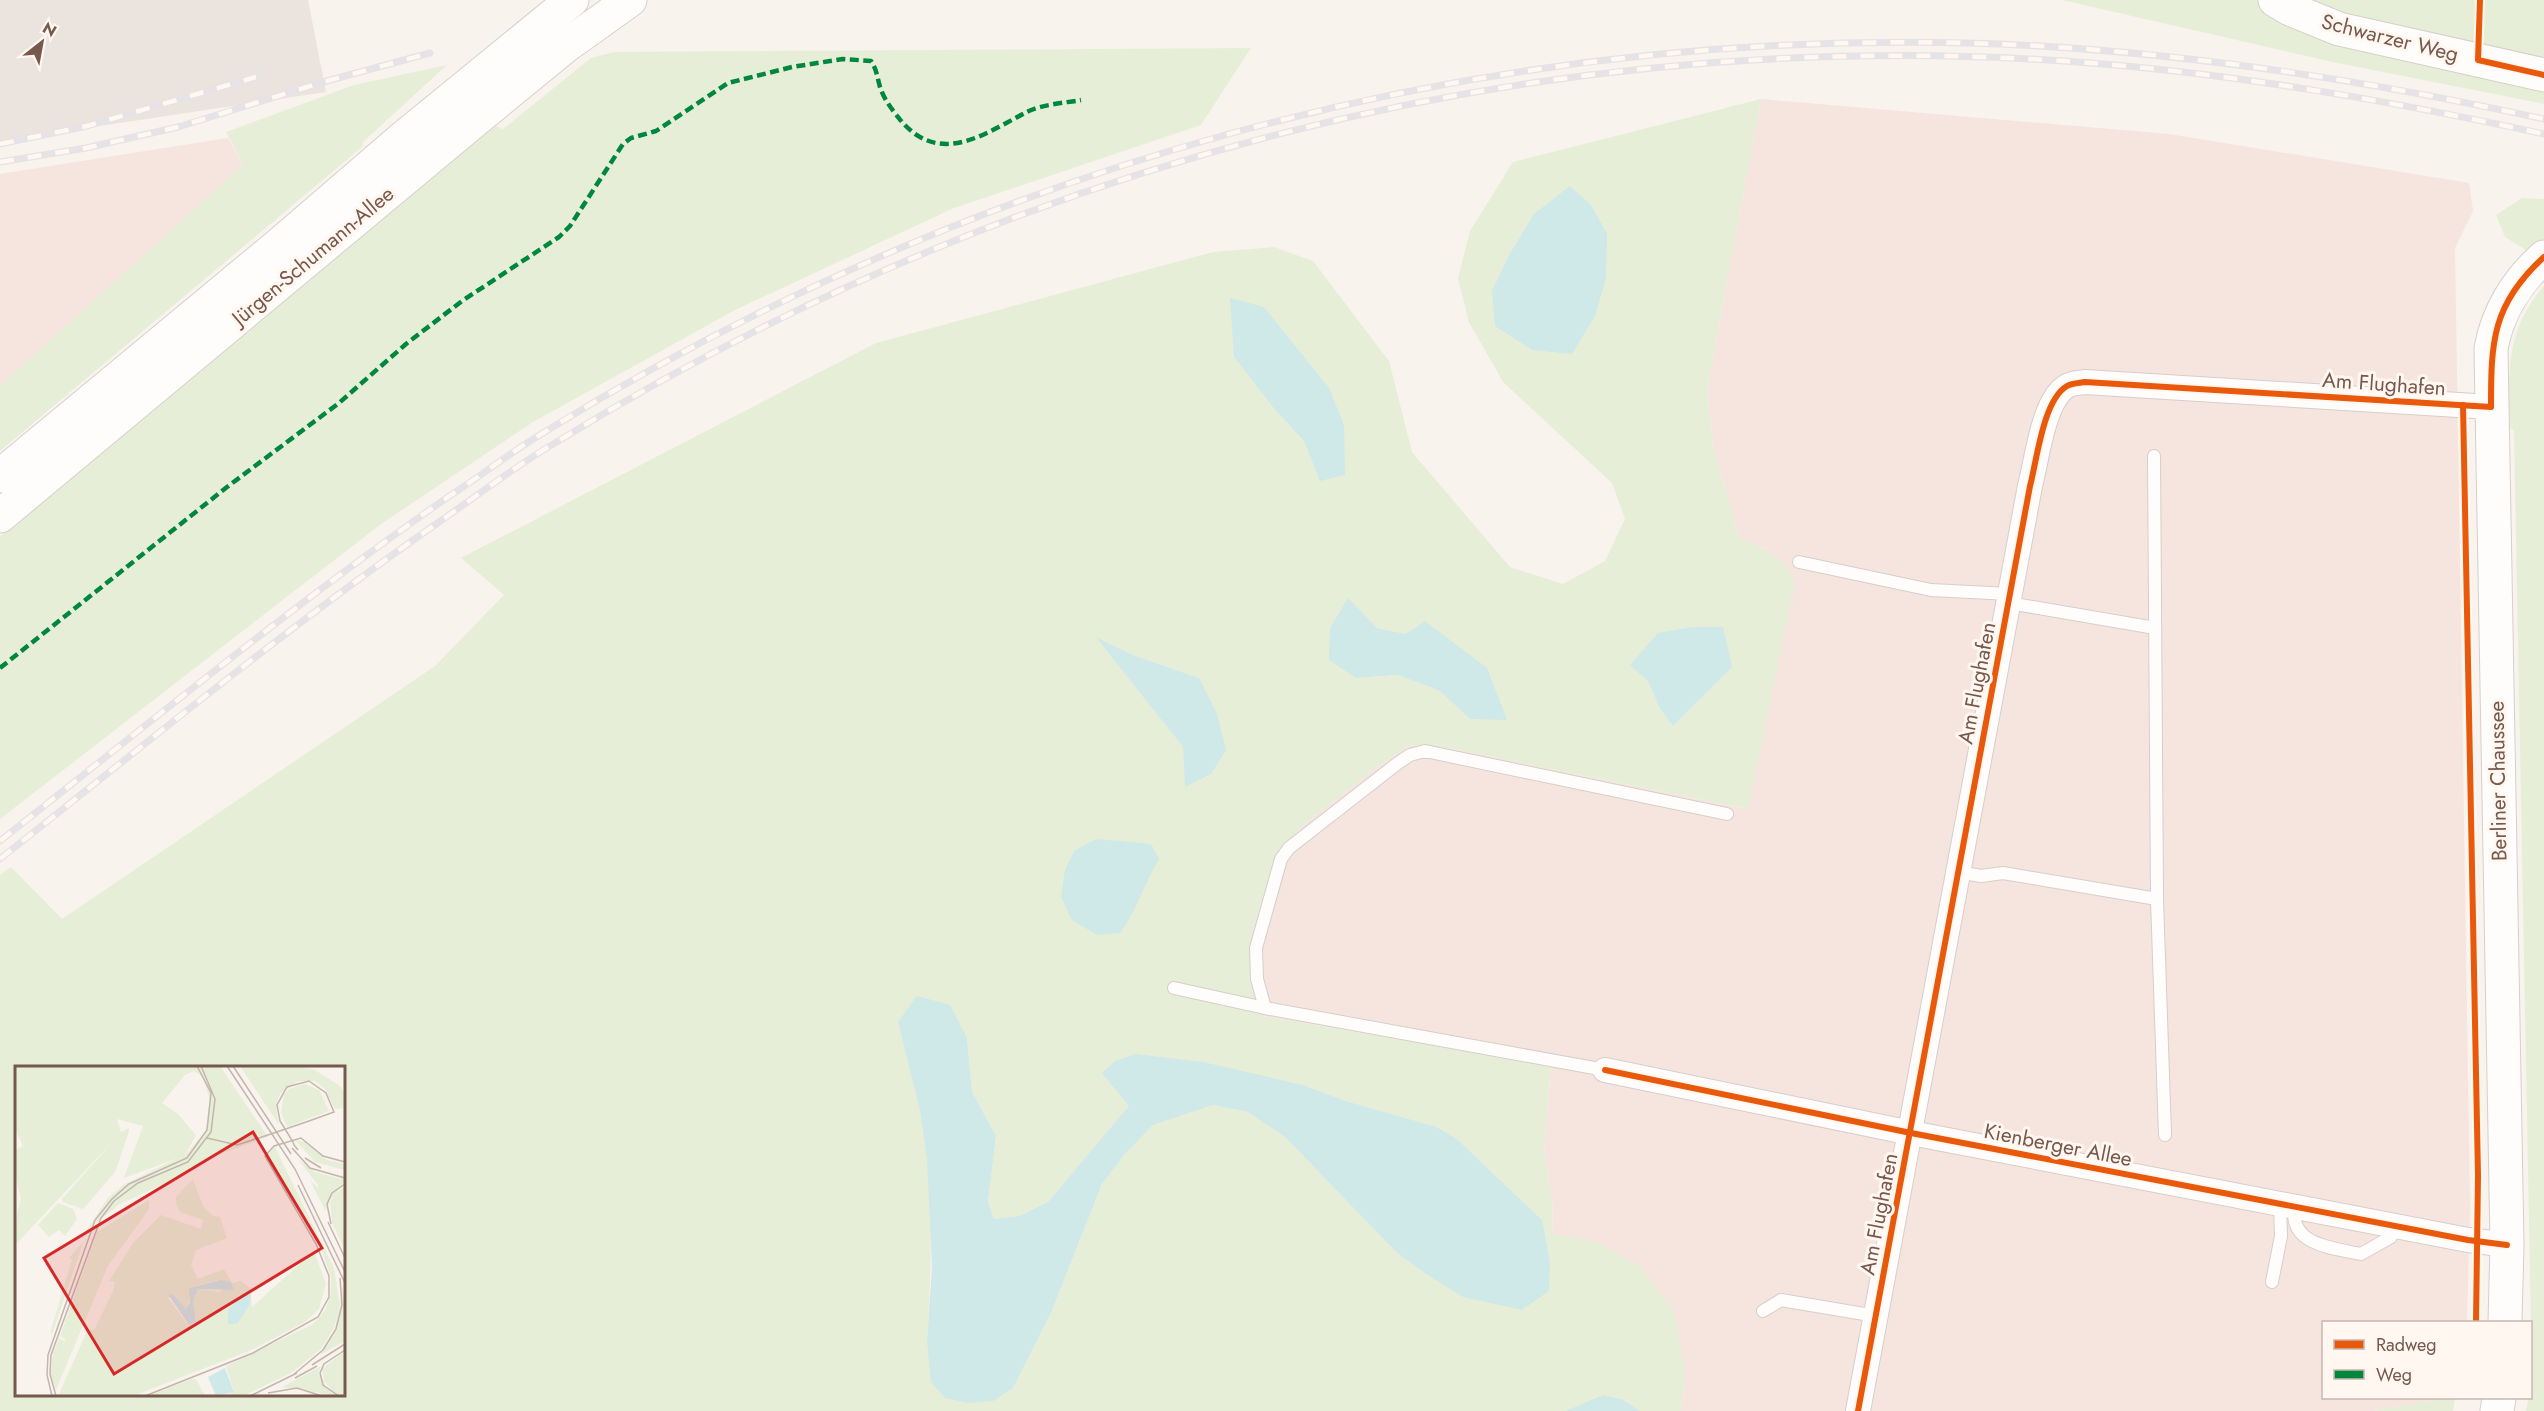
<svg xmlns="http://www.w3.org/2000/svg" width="2544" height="1411" font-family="Jost,sans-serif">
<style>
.commercial{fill:#f5e5de}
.industrial{fill:#ebe3de}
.green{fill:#e7eed8;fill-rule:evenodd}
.water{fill:#cfe8e8}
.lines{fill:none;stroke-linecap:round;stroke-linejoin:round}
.lane-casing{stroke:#d7ceca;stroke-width:14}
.street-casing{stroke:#d7ceca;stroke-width:26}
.secondary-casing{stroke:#d8cfca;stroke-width:35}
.lane{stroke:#fefdfc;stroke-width:12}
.street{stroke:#fefdfc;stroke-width:24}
.secondary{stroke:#fefdfc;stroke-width:33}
.rail-casing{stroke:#e5e3e6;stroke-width:7}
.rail{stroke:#fff7f0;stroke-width:4.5;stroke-dasharray:14;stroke-linecap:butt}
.quiet{stroke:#00873e;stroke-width:4.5;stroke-dasharray:9 4.5;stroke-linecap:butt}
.cycleway-casing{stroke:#fff7f0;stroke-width:10}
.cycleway{stroke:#e8590c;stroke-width:6}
.labels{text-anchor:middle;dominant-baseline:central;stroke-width:6;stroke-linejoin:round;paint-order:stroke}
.street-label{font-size:21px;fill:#77584d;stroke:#fff7f0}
.inset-road{fill:none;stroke:#c4b5ad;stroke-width:1.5}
.view{fill:#d62828;fill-opacity:0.15;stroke:#d62828;stroke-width:3}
.inset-edge{fill:none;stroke:#77584d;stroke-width:3}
</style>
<rect width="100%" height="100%" fill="#f8f3ed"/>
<g class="commercial">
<path d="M1761 99 2169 134 2469 183 2473 211 2455 248 2470 1207 2467 1322H2324V1398H2443L2374 1411H1681L1686 1376 1595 1241 1553 1234 1552 1197 1544 1152 1551 1065 1262 1016 1253 979 1251 934 1277 858 1301 827 1372 771 1409 745 1455 749 1747 809 1765 549 1739 538 1713 445 1707 390Z"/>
<path d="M228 138 243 165 0 386V174Z"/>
</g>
<path class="industrial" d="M0 0H308L326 92 0 141Z"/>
<g class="green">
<path d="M2062 0H2544V104L2328 61Z"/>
<path d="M1251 48 1201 125 954 208 735 310 533 422 381 524 0 819V536L495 126 503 129 591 58 614 52Z"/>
<path d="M447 65 363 142 362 147 0 451V386L243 165 226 132 354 85Z"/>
<path d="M1761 99 1707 390 1713 445 1739 538C1767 550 1783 554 1795 584L1748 809 1455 749 1409 745 1372 771 1301 827 1277 858 1251 935 1253 979 1262 1016 1551 1065 1544 1152 1552 1197 1553 1234 1595 1241 1640 1266 1674 1310 1686 1376 1681 1411H1640L1622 1399 1603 1395 1565 1411H0V875L11 867 62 919 435 666 504 595 461 558 876 343 1213 252 1274 247 1313 261 1389 361 1412 452 1510 567 1563 584 1605 561 1625 519 1612 483 1503 382 1469 322 1458 278 1470 231 1513 162ZM1234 357 1344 474 1320 480 1304 441 1275 410ZM1348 599 1377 628 1406 634 1470 719 1440 691 1398 675 1356 678ZM1098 638 1133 655 1199 678 1186 786 1183 747ZM1731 667 1673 726 1660 709 1648 681ZM898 1022 967 1038 972 1092 996 1136 988 1202 994 1219 1019 1216 1048 1202 1130 1106 1256 1075 1303 1085 1346 1101 1437 1127 1457 1139 1542 1220 1463 1297 1396 1252 1285 1137 1248 1112 1213 1105 1153 1125 1124 1155 1102 1184 1051 1313 1013 1388 927 1341C932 1264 934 1187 921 1111 915 1081 905 1052 898 1022ZM16 1068H344V1394H16Z"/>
<path d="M2522 198 2544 199V242L2529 252 2505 237 2496 215Z"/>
<path d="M2544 286V1411H2526L2532 1380 2514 431 2509 427C2508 373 2506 329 2544 286Z"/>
<path d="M2443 1398H2455L2453 1411H2374Z"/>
</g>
<g class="water">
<path d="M1570 186 1591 205 1607 234 1606 278 1595 316 1572 354 1532 350 1495 326 1492 291 1509 255 1534 214Z"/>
<path d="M1230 298 1264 307 1329 388 1344 425 1345 475 1320 481 1304 441 1275 410 1234 357Z"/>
<path d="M1348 598 1377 628 1406 634 1425 621 1487 668 1507 720 1470 719 1440 691 1398 675 1356 678 1329 660 1330 628Z"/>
<path d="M1692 627H1723L1732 667 1673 726 1660 709 1648 681 1630 665 1658 633Z"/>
<path d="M1096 637 1133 655 1199 678 1217 714 1226 750 1211 774 1185 787 1183 747Z"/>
<path d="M1097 839 1151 844 1159 859C1144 883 1137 910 1120 933L1097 935 1072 920 1061 897 1065 870 1075 850Z"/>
<path d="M917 996 950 1005 967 1038 972 1092 996 1136 988 1202 994 1219 1019 1216 1048 1202 1129 1106 1102 1073 1115 1061 1135 1054 1203 1062 1303 1085 1346 1101 1437 1127 1457 1139 1542 1220 1550 1262 1549 1291 1522 1310 1463 1297 1426 1274 1396 1252 1285 1137 1248 1112 1213 1105 1153 1125 1124 1155 1102 1184 1051 1313 1013 1388 993 1401 968 1403 945 1398 931 1382 927 1341 932 1267 927 1159 920 1110 898 1022Z"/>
<path d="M1603 1395 1622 1399 1640 1411H1565Z"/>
</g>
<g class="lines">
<defs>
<g id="lane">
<path d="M2154 456 2157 899 2165 1135"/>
<path d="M1799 562 1931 590 2010 594"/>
<path d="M2009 603 2155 628"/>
<path d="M1958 872 1981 876 2003 873 2157 899"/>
<path d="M1174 988 1265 1008"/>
<path d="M1605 1070 1265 1008 1257 979 1256 948 1281 859 1289 848 1398 763 1410 755 1425 751 1727 814"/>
<path d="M2295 1207C2288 1245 2333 1248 2361 1254L2391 1237 2394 1226"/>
<path d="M2272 1282 2281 1236 2280 1204"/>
<path d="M1763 1311 1781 1300 1876 1316"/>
</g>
<g id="street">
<path d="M1605 1070 1911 1133 2468 1240 2507 1245"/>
<path d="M1858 1411 2030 486C2037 460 2043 400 2067 386 2072 383 2080 383 2085 382L2491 407"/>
</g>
<g id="secondary">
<path d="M2275 0 2290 9 2339 29 2544 75"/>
<path d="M0 476 281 243 404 137 572 0"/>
<path d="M0 516 474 121 567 45 630 0"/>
<path d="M2505 1322 2507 1245 2491 349C2497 313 2517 281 2544 257"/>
<path d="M2497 1411 2499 1398"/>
</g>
</defs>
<use href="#lane" class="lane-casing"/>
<use href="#street" class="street-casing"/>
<use href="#secondary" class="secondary-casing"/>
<use href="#lane" class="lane"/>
<use href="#street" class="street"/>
<use href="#secondary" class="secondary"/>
<defs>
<g id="rail">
<path d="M0 144 87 126 256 77"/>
<path d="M0 162 86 148 178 127 323 82 430 53"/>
<path d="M0 841C148 724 295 603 451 495 482 475 511 452 543 433 970 169 1465 31 1967 43 2161 48 2355 78 2544 119"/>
<path d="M0 859C149 741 295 621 452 513 486 489 519 464 555 443 1010 163 1530 26 2064 61 2226 72 2386 100 2544 134"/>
</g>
</defs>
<use href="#rail" class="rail-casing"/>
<use href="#rail" class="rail"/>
<path class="quiet" d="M0 668 227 487 339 403 406 344 462 301 559 237 570 226 623 144 631 138 656 131 728 83 792 67 843 59 871 61C877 70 877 77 880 87 884 100 894 112 902 122 942 167 987 132 1027 112 1043 104 1065 103 1081 100"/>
<defs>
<g id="cycleway">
<path d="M2480 0 2478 60 2544 75"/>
<path d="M2463 405 2478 1176 2476 1322"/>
<path d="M1605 1070 1911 1133 2468 1240 2507 1245"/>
<path d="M1858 1411 2030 486C2037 460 2043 400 2067 386 2072 383 2080 383 2085 382L2491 407C2491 342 2492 304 2544 257"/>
</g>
</defs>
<use href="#cycleway" class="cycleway-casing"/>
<use href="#cycleway" class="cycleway"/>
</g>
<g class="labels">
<g class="street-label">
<text transform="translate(2390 38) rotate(14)">Schwarzer Weg</text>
<text transform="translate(313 256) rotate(-40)">Jürgen-Schumann-Allee</text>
<text transform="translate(2384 384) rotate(4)">Am Flughafen</text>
<text transform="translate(1977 683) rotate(-79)">Am Flughafen</text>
<text transform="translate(2498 781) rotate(-91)">Berliner Chaussee</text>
<text transform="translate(2058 1145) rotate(11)">Kienberger Allee</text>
<text transform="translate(1879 1214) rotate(-79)">Am Flughafen</text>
</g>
</g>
<g transform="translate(15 1066)">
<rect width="330" height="330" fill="#f8f3ed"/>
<path d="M0 0H205L253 71 187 95 155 115 105 138 71 165 93 132 108 119 163 92 109 112 128 60 102 53 106 66 114 62V66L100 106 68 143 48 136 47 133 101 72 0 179V155L6 133 0 110V84L8 80 0 62ZM179 5 188 11 195 35 190 66 170 89 181 69 163 48 147 37 170 9ZM225 0H283L300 4 325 20 330 28V42L320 43 310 23 300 15H283L265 28 261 39 264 59ZM290 18 304 24 314 45 272 61 266 47 269 29 274 23ZM280 74 290 76 312 94 330 98V104L300 96ZM260 81 319 202 325 240 319 262 306 283 276 307 228 330H213L219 325 211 300 298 258 310 244 316 228V211L305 180 252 95V89ZM282 92 300 106 330 114 310 144 295 114 303 122V119ZM178 113 188 140 198 150 205 151 212 172 181 184 176 199 183 213 209 203 217 217 226 215 235 222 237 241 299 185 311 218 304 243 290 256 234 285 118 330H43L73 263 79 264 98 225 100 216 94 215 118 177 146 149 186 163 188 154 165 146 161 138V131ZM202 214 216 216 205 226 183 223 178 235 181 256 173 259 153 232 159 229 171 243 180 220ZM229 227 234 240 223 257 213 259V244ZM330 119V184L317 157 315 134ZM134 134V143L93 200 41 324 36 309 38 286 44 272 49 275 48 283 50 273 45 270 82 166ZM43 137 58 143 62 153 50 170 44 164 34 171 23 159ZM69 175 37 268 35 267 57 194 54 192ZM328 220 330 275 305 289 319 269ZM330 285V330H326L310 320 307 303ZM306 300 303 308 322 330 267 321ZM181 313 190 330H133L177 313Z" fill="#e7eed8" fill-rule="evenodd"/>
<path d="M205 214 216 216 219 224 183 223 178 235 181 256 174 259 153 228 159 229 171 243 175 236 174 222ZM229 227 236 229 234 240 223 257 213 259V244ZM210 302 219 326 201 330 193 311Z" fill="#cfe8e8"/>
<path class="inset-road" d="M212 0 280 103 330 206M218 0 276 88M192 72 222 79 253 69 294 55 319 46 311 27 294 15 272 21 262 39 265 55 267 58 278 76 279 79 283 84M277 82 295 102 330 112M290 92 306 102M283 119 330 217M313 156 330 192M316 158 312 138 317 127 330 118M297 299 330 278M278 309 308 284 321 263 327 239 325 212M280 312 302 300M253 327 282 322 307 330M37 330 32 309 33 289 80 154 97 133 114 118 172 92 192 64 196 27 182 0M41 330 35 308 36 289 86 152 99 135 123 117 173 96 196 66 200 33 186 0M130 330 238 287 303 251 314 231V210L301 178 250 90 259 80 286 72 308 90 330 96M235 330 282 307M324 330 308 319 305 307 309 298 330 284"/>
<path class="view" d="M238 66 307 182 99 308 29 192Z"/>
<rect width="330" height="330" class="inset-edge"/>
</g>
<rect x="2322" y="1321" width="210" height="78" fill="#fff7f0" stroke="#c9b7af" stroke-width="1.5"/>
<rect x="2334" y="1340" width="30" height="9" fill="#e8590c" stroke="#c9b7af" stroke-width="1.5"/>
<text x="2376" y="1351" font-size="18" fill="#77584d">Radweg</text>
<rect x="2334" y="1370" width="30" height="9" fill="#00873e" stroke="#c9b7af" stroke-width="1.5"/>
<text x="2376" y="1381" font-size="18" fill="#77584d">Weg</text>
<g transform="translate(42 42) rotate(31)" stroke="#fff7f0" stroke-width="4.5" paint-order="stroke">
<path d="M0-4.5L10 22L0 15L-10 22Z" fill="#77584d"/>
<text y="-9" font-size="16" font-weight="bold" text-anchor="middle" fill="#77584d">N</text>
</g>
</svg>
